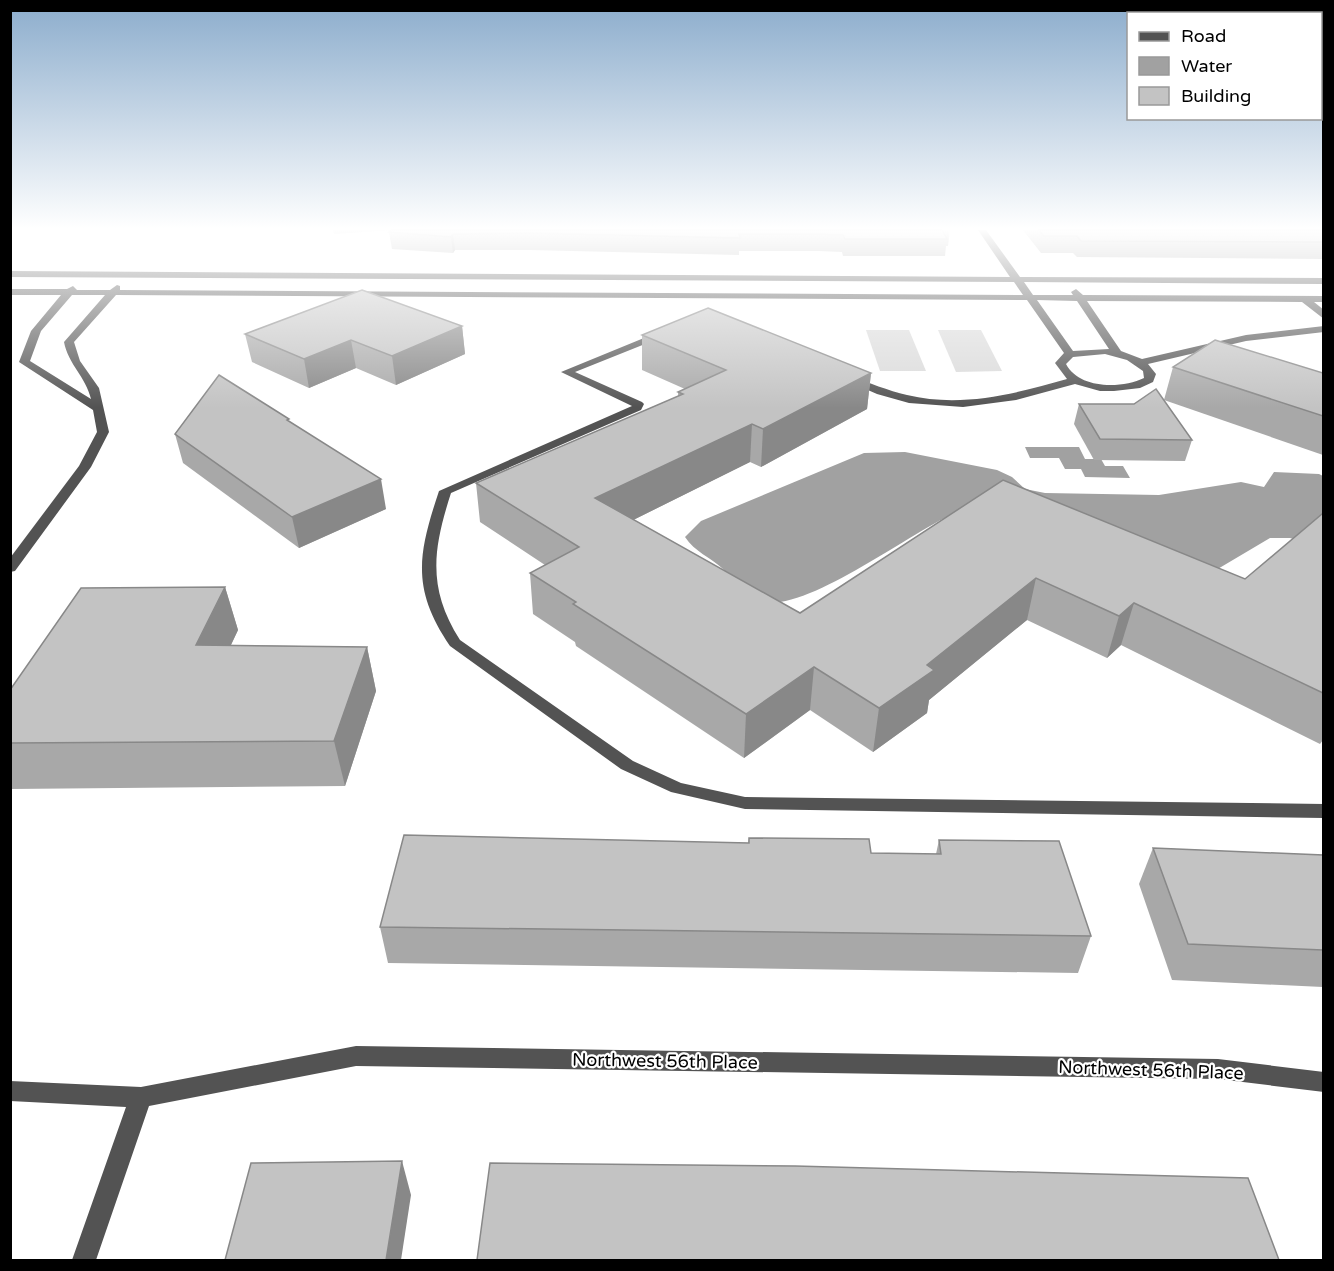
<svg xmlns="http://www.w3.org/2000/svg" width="1334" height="1271" font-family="'Varela Round',sans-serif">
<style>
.green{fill:#dadada}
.water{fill:#a1a1a1}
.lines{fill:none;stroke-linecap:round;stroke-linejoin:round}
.minor{fill:#535353;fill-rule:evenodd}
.wall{fill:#a8a8a8}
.shaded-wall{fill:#888}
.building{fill:#c3c3c3;stroke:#888;stroke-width:1.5}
.labels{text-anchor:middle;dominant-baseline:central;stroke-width:4.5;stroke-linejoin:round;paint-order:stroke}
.near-street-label{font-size:18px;fill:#000;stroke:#fff}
</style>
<rect width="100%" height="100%" fill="#fff"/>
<g class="green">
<path d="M866 330H909L926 371H880Z"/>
<path d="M938 330H981L1002 371 956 372Z"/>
</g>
<g class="water">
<path d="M1025 447H1079L1085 459H1101L1105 466H1123L1130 478 1085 477 1081 469H1065L1059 458H1030Z"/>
<path d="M905 452 997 470 1012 477 1025 489 1045 493 1159 495 1241 482 1264 487 1274 472 1319 474 1323 476V547L1290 538H1270L1216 570 964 509C916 527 809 613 761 602 745 598 735 580 723 569 710 557 695 552 685 537L701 521 864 453Z"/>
</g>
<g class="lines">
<g class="minor">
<path d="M978 230H986L1020 277 1324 278V284L1024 282 1033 295H1073L1071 292 1076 289 1083 295 1324 296V302H1314L1324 310V319L1302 302 1087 301 1121 351 1142 359 1246 335 1324 326V332L1246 341 1148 364 1156 374 1153 382 1140 388 1114 391H1100L1075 384 1016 400 963 407 909 403 877 394 845 380 850 377C869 382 888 391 907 395 961 408 1015 394 1067 379L1055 363 1064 353 1027 300 116 295 74 342 80 361 99 388 109 432 91 467 15 571 10 572V558L79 466 97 432 93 410 19 362 31 331 61 295H10V289H67L73 286 77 290H110L117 285 120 286V290L1023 295 1014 282 10 277V271L1010 277ZM72 295H105L64 342C68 364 86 377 91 399L30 361 41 331ZM1037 300 1077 301 1109 349 1073 351ZM1105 354 1127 360 1143 371 1144 378C1121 389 1079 389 1066 364L1073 357Z"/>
<path d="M661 331 666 334 665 336 575 372 642 402 644 404 641 410 451 493C433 549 427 588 460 640L633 761 681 783 745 797 1324 804V818L745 809 671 792 621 769 450 646C411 589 418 554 439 491L632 406 561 372Z"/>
<path d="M356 1046 1218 1059 1324 1072V1092L1218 1079 356 1066 149 1106 96 1260H72L126 1107 10 1101V1081L141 1087Z"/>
</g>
</g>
<g class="wall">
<path d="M333 230H950L948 246H946L945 256H843L842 252 819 251H739V255L531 250H455L453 253 392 249 389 232 391 230 334 234Z"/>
<path d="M1023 230H1323V259L1077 257 1073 253H1041Z"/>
<path d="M462 326 465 354 396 385 356 368 309 388 252 362 245 334Z"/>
<path d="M642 335 871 373 867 409 761 467 750 462 633 520 800 613 1003 480 1245 579 1323 514V740L1320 744 1121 645 1107 658 1027 620 929 700 927 713 873 752 810 710 744 758 576 646 575 642 533 614 530 573 545 565 480 522 476 483 678 396V392L685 389 642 370Z"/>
<path d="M1173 367 1323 373V455L1164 400Z"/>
<path d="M1079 404 1192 440 1185 461 1094 460 1074 424Z"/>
<path d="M290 422 386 509 299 548 183 463 175 434Z"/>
<path d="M225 587 238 630 231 645 367 647 376 691 345 786 10 789V690Z"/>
<path d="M749 838 871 853 936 854 939 840 1091 936 1078 973 388 963 380 927 748 843Z"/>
<path d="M1153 848 1323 855V987L1172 980 1139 884Z"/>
</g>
<g class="shaded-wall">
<path d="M453 234 455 250 453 253 451 237Z"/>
<path d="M462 326 465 354 396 385 392 356Z"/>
<path d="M351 340 356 368 309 388 304 359Z"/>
<path d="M871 373 867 409 761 467 763 429Z"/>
<path d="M752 424 750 462 597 538 595 498Z"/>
<path d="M381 479 386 509 299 548 292 517Z"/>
<path d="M1036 578 1027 620 929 700 927 713 873 752 879 708 927 665Z"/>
<path d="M225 587 238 630 210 689 196 645Z"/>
<path d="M1134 603 1121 645 1107 658 1119 616Z"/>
<path d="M367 647 376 691 345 786 334 741Z"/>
<path d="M814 667 810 710 744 758 746 714Z"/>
<path d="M402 1161 411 1195 401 1260H386Z"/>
</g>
<g class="building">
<path d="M391 230H942L947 239H845L843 235 820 234H739L740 238 530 233 453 234 451 237 389 232Z"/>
<path d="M1039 230H1323V242L1081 241 1077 236H1044Z"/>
<path d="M362 290 462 326 392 356 351 340 304 359 245 334Z"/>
<path d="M708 308 871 373 763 429 752 424 595 498 800 613 1003 480 1245 579 1322 514H1323V693L1134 603 1119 616 1036 578 927 665 934 670 879 708 814 667 746 714 573 604 576 602 530 573 579 547 476 483 683 394 678 392 726 370 642 335Z"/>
<path d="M1215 340 1323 373V416L1173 367Z"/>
<path d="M219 375 289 419 287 420 381 479 292 517 175 434Z"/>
<path d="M1156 389 1192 440 1100 439 1079 404H1134Z"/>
<path d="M225 587 196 645 367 647 334 741 10 743V690L81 588Z"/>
<path d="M404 835 749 843V838L869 839 871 853 941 854 939 840 1059 841 1091 936 380 927Z"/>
<path d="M1153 848 1323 855V950L1188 944Z"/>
<path d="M402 1161 386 1260H225L251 1163Z"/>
<path d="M490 1163 795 1166 1248 1178 1279 1260H477Z"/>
</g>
<linearGradient id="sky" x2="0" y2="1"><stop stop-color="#8baccc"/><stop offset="0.56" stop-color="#fff"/><stop offset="1" stop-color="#fff" stop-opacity="0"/></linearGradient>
<rect width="1334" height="408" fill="url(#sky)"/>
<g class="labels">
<g class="near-street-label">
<text transform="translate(665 1061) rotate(1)">Northwest 56th Place</text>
<text transform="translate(1151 1070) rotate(2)">Northwest 56th Place</text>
</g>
</g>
<rect width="1334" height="1271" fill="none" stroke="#000000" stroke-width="24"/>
<rect x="1127" y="12" width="195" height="108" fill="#ffffff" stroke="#999999" stroke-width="1.5"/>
<rect x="1139" y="32" width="30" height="9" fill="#535353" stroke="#999999" stroke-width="1.5"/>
<text x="1181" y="42" font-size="18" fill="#000000">Road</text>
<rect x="1139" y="57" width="30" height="18" fill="#a1a1a1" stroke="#999999" stroke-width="1.5"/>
<text x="1181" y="72" font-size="18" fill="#000000">Water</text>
<rect x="1139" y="87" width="30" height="18" fill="#c3c3c3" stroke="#999999" stroke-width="1.5"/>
<text x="1181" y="102" font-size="18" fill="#000000">Building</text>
</svg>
